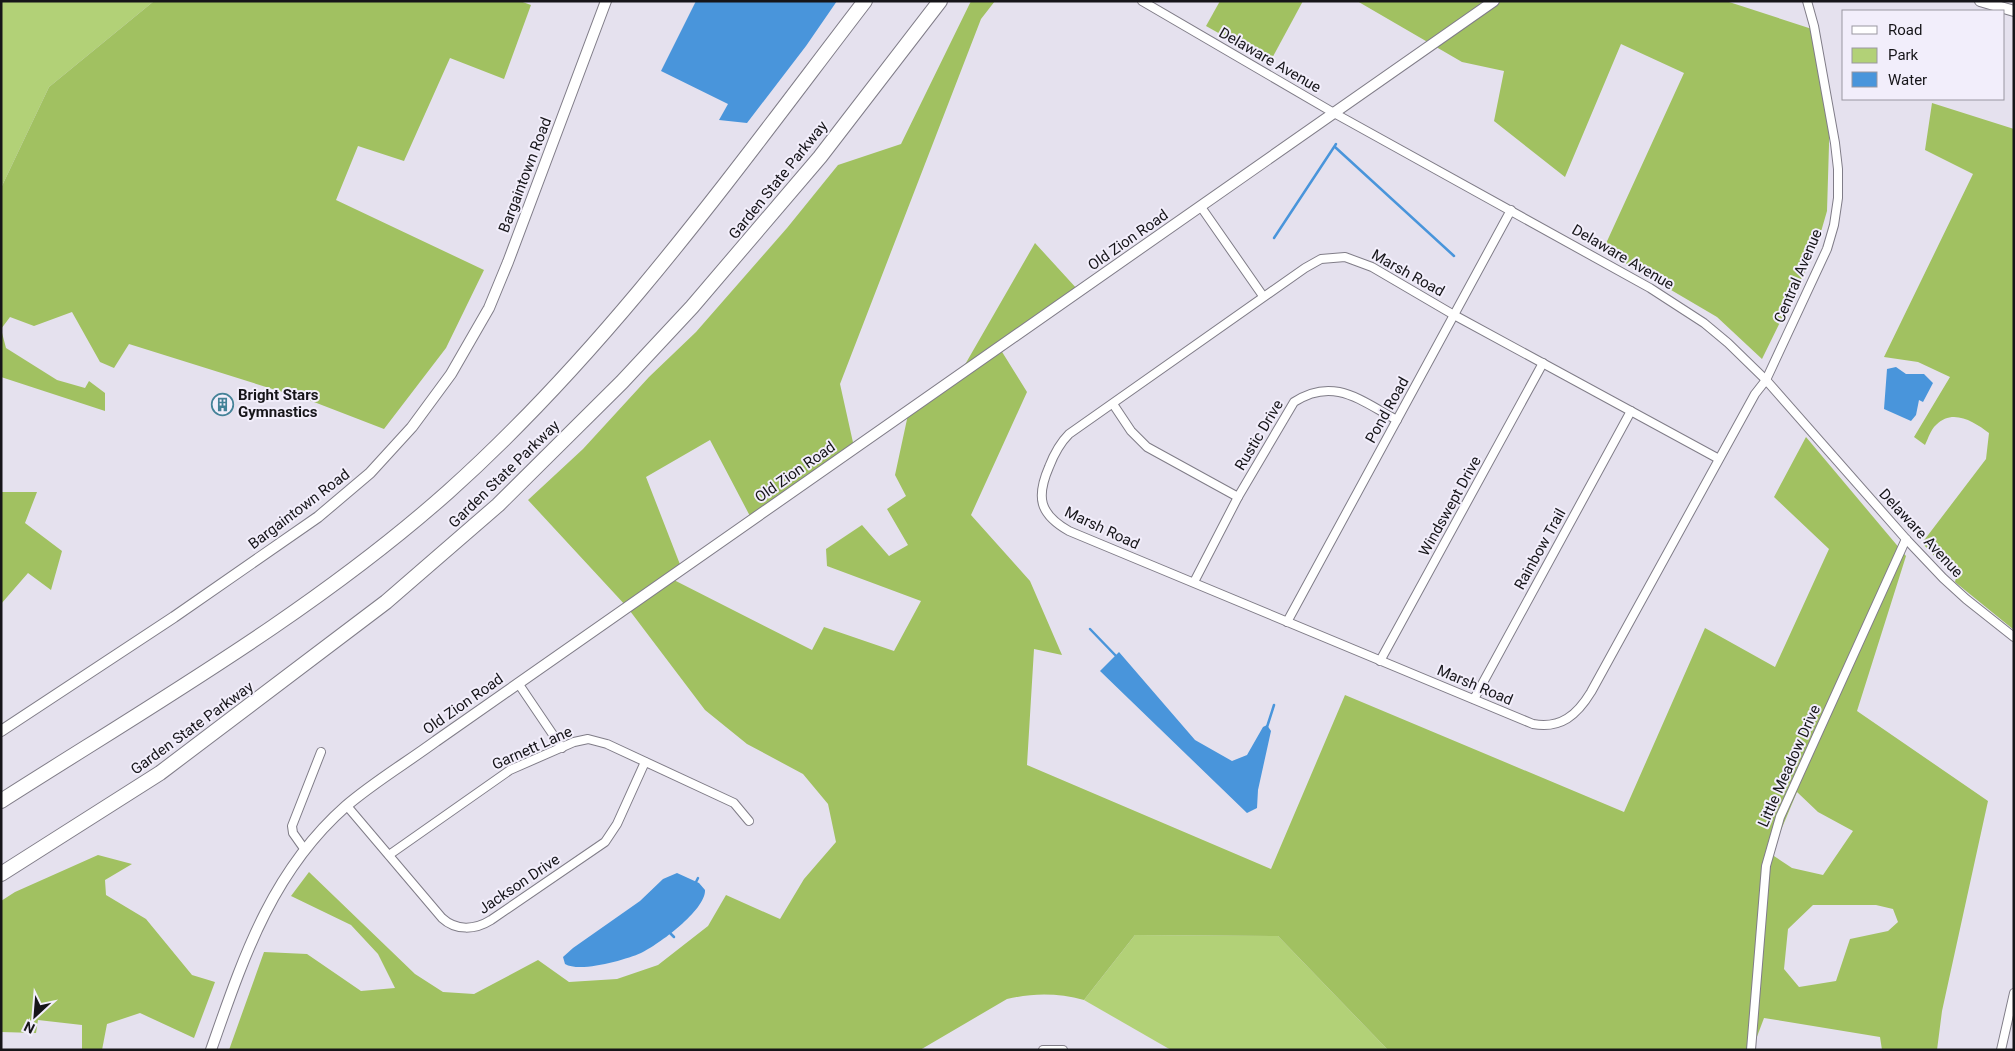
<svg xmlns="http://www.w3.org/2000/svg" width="2015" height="1051" font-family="Roboto,sans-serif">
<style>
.green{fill:#b2d177}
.forest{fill:#a1c161;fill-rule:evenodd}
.water{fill:#4995db}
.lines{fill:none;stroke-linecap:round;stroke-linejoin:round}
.stream{stroke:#4995db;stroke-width:2.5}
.street-casing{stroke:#807d88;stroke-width:10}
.secondary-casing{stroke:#807d88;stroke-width:12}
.highway-casing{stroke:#807d88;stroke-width:16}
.street{stroke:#fff;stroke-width:8}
.secondary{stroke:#fff;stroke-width:10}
.highway{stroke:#fff;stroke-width:14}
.labels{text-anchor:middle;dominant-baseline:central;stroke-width:4;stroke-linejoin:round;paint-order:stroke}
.street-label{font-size:15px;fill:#161519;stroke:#f2eefb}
.poi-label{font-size:15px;font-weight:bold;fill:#161519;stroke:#f2eefb;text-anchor:start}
</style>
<rect width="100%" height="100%" fill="#e5e1ee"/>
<g class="green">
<path d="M1 1H154L49 87 1 188Z"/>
<path d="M1135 935 1278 936 1388 1050H1171L1084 1000Z"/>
</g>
<g class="forest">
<path d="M154 1H520L531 5 504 79 450 58 404 161 358 146 336 200 484 270 446 348 384 429 314 402 129 344 114 368 100 362 72 312 34 326 10 317 1 329V188L49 87Z"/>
<path d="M971 1H995L981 19 840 384 854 447 751 518 710 440 646 477 681 567 668 577 812 650 824 627 894 651 921 601 827 566 826 549 862 525 889 556 908 545 887 509 906 496 895 475 909 410 959 375 1035 243 1078 290 999 347 1027 392 971 515 1030 581 1062 655 1034 649 1027 765 1271 869 1345 695 1624 812 1705 628 1775 667 1829 549 1774 497 1806 437 1906 556 1857 711 1988 801 1942 1011 1937 1050H1882L1880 1037 1764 1018 1752 1050H1388L1278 936 1135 935 1084 1000C1058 993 1033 993 1007 999L920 1050H229L264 952 307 954 361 991 395 988 378 954 351 925 291 896 309 872 415 974 443 992 474 994 538 960 569 982 617 979 658 965 708 926 726 895 780 919 804 879 836 842 828 804 803 774 747 744 705 710 627 607 528 500 583 449 649 377 696 332 787 228 838 165 901 144ZM1797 792 1818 812 1853 831 1823 875 1792 868 1771 854ZM1813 905H1876L1893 909 1898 922 1888 931 1850 939 1836 981 1799 987 1784 969 1788 929Z"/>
<path d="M1220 1H1303L1270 62 1206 26Z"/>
<path d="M1357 1H1726L1815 30 1830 112 1827 211 1816 249 1762 359 1717 317 1603 250 1684 73 1621 44 1565 177 1494 121 1504 71 1462 62Z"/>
<path d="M1932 103 2014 129V630L1955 582 1956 578 1922 543 1986 459 1989 433C1974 422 1953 408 1936 425 1931 429 1928 439 1925 445L1914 437 1950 377 1918 362 1884 357 1973 174 1925 150Z"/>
<path d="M1 329 6 348 57 380 85 388 89 381 105 393V411L1 377Z"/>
<path d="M1 492H37L25 523 62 551 51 590 28 573 1 604Z"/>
<path d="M98 855 132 864 105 880 106 895 146 919 192 975 215 982 194 1038 140 1013 107 1024 102 1050H82V1025L38 1020 36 1033 1 1032V901L15 892Z"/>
</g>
<g class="water">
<path d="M696 1H837L806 46 747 123 719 120 728 104 661 71Z"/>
<path d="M1896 367 1906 374H1924L1933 383 1923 402 1919 400 1916 415 1911 421 1884 409 1887 369Z"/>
<path d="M1119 652 1195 740 1232 761 1247 755 1263 727 1267 725 1271 731 1258 790 1257 808 1247 813 1100 671Z"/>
<path d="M677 873 699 883 705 890C706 910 658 945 641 953 625 960 580 973 565 964L563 957 573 948 640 901 663 879Z"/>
</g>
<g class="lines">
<g class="stream">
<path d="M1335 147 1454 256"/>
<path d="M1274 238 1336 144"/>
<path d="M1090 629 1117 657"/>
<path d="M1267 727 1274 705"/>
<path d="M696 882 698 878"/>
<path d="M670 933 674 937"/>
</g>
<defs>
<g id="street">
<path d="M1142 1 1334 113 1650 288 1704 323 1728 343 1766 380 1906 539 1943 578 1966 599 2014 637"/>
<path d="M1201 207 1263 296"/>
<path d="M1113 404 1131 431 1147 447 1238 497"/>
<path d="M1719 459 1454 315 1372 267 1345 257 1321 259 1305 268 1069 434C1059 444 1054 454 1049 467 1036 497 1039 514 1069 531L1533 724C1561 729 1577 715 1591 692L1755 394 1766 380 1827 249 1834 225 1838 198V169L1835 143 1814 26 1807 1"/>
<path d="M1194 582 1238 497 1294 402C1334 376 1361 401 1397 420"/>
<path d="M1287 622 1511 210"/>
<path d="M1380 661 1543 363"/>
<path d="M518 683 562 748"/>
<path d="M1474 699 1631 411"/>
<path d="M347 806 442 918C456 931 475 930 491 920L605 842 617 824 645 762"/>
<path d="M305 850 293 833 292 826 321 752"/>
<path d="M389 855 510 770 574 742 588 739 607 744 734 803 749 821"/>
<path d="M1043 1050H1063"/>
<path d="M1751 1050 1766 866 1780 817 1906 539"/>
<path d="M2001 1050 2014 993"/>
</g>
<g id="secondary">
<path d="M1980 1 2014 11"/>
<path d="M1 731 174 617 318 517 370 473 412 427 451 374 489 308 508 262 606 1"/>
<path d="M211 1050C243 959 271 872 346 806 374 782 406 763 436 741L1494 1"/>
</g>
<g id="highway">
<path d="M1 801C153 704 313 612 448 492 609 348 734 172 865 1"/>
<path d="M1 874 160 773 386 602 498 505 622 382 692 307 820 157 940 1"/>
</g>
</defs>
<use href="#street" class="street-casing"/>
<use href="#secondary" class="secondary-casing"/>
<use href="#highway" class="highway-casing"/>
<use href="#street" class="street"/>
<use href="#secondary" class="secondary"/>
<use href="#highway" class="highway"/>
</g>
<defs>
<symbol id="building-ring" viewBox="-11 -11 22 22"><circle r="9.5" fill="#f2eefb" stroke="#448298" stroke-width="1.5"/><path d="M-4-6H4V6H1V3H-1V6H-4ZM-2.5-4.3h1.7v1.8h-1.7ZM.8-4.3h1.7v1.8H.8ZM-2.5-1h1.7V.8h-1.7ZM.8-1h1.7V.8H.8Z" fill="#448298"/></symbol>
</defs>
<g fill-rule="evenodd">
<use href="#building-ring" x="210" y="392" width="25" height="25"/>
</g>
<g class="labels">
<g class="street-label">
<text transform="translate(1270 60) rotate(30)">Delaware Avenue</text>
<text transform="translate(525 175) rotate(-69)">Bargaintown Road</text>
<text transform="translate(778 180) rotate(-51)">Garden State Parkway</text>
<text transform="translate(1128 240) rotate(-35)">Old Zion Road</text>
<text transform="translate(1623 257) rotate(30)">Delaware Avenue</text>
<text transform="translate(1408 273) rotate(29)">Marsh Road</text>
<text transform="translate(1798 276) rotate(-67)">Central Avenue</text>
<text transform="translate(1387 410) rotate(-61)">Pond Road</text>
<text transform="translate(1259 435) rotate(-59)">Rustic Drive</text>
<text transform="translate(795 472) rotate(-35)">Old Zion Road</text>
<text transform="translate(504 474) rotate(-44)">Garden State Parkway</text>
<text transform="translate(1450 506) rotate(-61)">Windswept Drive</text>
<text transform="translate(299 509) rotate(-37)">Bargaintown Road</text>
<text transform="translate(1102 528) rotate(25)">Marsh Road</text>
<text transform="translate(1921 533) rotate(47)">Delaware Avenue</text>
<text transform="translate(1540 549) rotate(-61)">Rainbow Trail</text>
<text transform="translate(1475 685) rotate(23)">Marsh Road</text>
<text transform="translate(463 704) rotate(-35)">Old Zion Road</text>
<text transform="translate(192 728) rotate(-36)">Garden State Parkway</text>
<text transform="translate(532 748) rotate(-24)">Garnett Lane</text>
<text transform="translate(1789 766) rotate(-66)">Little Meadow Drive</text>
<text transform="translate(519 884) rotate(-34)">Jackson Drive</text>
</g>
<g class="poi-label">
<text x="238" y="395">Bright Stars<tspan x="238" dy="17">Gymnastics</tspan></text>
</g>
</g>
<rect width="2015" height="1051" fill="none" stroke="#161519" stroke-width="5"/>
<rect x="1842" y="10" width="162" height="90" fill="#f2eefb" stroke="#9a97a1"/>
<rect x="1852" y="26" width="25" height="8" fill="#ffffff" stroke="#9a97a1"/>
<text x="1888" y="35" font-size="15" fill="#161519">Road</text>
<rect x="1852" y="48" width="25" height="15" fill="#b2d177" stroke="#9a97a1"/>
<text x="1888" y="60" font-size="15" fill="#161519">Park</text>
<rect x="1852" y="72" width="25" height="15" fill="#4995db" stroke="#9a97a1"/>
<text x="1888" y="85" font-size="15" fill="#161519">Water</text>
<g transform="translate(35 1016) rotate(206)" stroke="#f2eefb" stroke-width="4" paint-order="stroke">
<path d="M0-4L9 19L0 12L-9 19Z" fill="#161519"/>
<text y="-8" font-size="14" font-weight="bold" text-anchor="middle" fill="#161519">N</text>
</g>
</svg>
